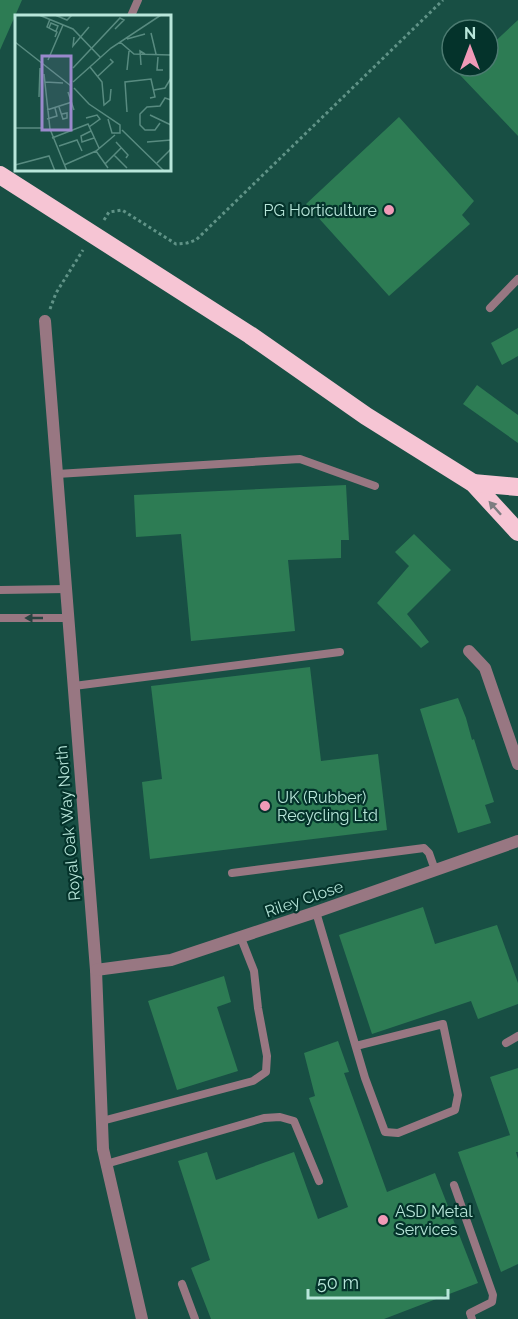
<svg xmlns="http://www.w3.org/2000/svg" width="518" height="1319" font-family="Raleway,sans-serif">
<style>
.building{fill:#2d7c54}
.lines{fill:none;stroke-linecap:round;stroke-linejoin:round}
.path{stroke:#609387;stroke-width:3;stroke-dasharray:3 3;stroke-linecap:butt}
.lane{stroke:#987782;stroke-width:8}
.street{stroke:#987782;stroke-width:12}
.highway{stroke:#f6c5d4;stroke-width:18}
.oneway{fill:#7d7c80}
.oneway2{fill:#294441}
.poi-dot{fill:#f09ab7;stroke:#04332b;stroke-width:2}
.labels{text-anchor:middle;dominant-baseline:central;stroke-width:4.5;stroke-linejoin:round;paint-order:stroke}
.poi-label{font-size:16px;fill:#b8e6da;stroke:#04332b;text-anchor:start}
.street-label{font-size:16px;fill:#b8e6da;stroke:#04332b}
.inset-road{fill:none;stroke:#588b80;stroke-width:1.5}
.view{fill:#9a89cc;fill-opacity:0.15;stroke:#9a89cc;stroke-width:3}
.inset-edge{fill:none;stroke:#b8e6da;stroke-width:3}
</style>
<rect width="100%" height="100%" fill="#184f44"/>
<g class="building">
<path d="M0 0H22L0 50Z"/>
<path d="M518 20V136L460 75 469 66H488V48Z"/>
<path d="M399 117 474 201 462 215 470 224 389 296 306 204Z"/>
<path d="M518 328V356L502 365 491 343Z"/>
<path d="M477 385 518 415V443L463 404Z"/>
<path d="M346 485 349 540H341V558L288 560 295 631 191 641 181 534 136 537 134 495Z"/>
<path d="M414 534 451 570 407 614 429 642 421 648 377 603 409 566 395 552Z"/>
<path d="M310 667 321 761 378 754 387 830 150 859 142 782 162 779 151 686Z"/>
<path d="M458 698 466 718 472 740 474 739 494 802 485 805 491 823 458 833 420 709Z"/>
<path d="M423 907 435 944 497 925 518 983V1004L478 1019 471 1001 372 1034 339 935Z"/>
<path d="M224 976 231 1002 217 1007 238 1071 177 1090 148 1001Z"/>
<path d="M338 1041 349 1072 344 1073 387 1192 435 1173 478 1283 384 1319H211L191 1268 210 1260 178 1161 207 1152 216 1180 294 1152 318 1219 348 1207 309 1098 315 1096 304 1053Z"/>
<path d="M518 1068V1152H516L518 1159V1264L501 1272 458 1152 510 1135 511 1138 490 1077Z"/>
</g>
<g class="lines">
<g class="path">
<path d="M104 220 109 212 122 210 176 244 187 243 196 240 443 0"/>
<path d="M50 309 56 293 83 250"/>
</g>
<g class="lane">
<path d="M131 16 138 0"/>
<path d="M490 308 518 279"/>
<path d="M57 474 300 459 375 486"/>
<path d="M0 590 67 589"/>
<path d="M0 618H69"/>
<path d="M74 686 340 652"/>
<path d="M232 873 424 848 429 853 435 870"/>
<path d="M316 912 365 1078 385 1132 398 1133 455 1110 458 1095 443 1024 356 1046"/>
<path d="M506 1043 518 1036"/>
<path d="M102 1121 253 1081 266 1072 267 1056 258 1008 254 971 241 938"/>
<path d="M106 1164 264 1118 280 1117 294 1121 319 1181"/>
<path d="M454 1185 493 1295 492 1302 470 1313 472 1319"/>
<path d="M182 1284 195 1319"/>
</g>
<g class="street">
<path d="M45 321 96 970 103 1149 142 1319"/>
<path d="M469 651 485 668 518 764"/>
<path d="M96 970 171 960 316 912 518 841"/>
</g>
<g class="highway">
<path d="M0 175 250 335 366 416 473 483 518 532"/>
<path d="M473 483 518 487"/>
</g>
</g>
<defs><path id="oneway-solid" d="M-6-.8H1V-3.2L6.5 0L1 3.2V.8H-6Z" transform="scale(1.5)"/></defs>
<use class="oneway" href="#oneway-solid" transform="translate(495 508) rotate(-132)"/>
<use class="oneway2" href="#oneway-solid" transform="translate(34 618) rotate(-180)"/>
<g class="poi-dot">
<circle cx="389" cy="210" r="6"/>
<circle cx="265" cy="806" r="6"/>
<circle cx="383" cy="1220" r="6"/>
</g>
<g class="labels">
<g class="poi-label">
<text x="377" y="210" text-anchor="end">PG Horticulture</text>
<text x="277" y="797">UK (Rubber)<tspan x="277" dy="18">Recycling Ltd</tspan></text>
<text x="395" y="1211">ASD Metal<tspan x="395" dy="18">Services</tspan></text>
</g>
<g class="street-label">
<text transform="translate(68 823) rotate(-95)">Royal Oak Way North</text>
<text transform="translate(304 899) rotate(-19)">Riley Close</text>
</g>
</g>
<g transform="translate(15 15)">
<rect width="156" height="156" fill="#184f44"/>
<path class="inset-road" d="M24 0 58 14 85 42M40 0 52 5 57 0M35 4 32 12 42 17 40 22M34 13 36 8 43 11 41 16M136 18 141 39M59 22 58 31 74 12M112 24 130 19M0 27 56 71M105 27 119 39 156 40M143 42 142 55H148M33 45 48 10M126 50 125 36 130 39M75 52 87 67 89 90 95 85 96 74M58 53 105 3 109 5 100 14M112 55 114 36M29 59 35 114 52 156M83 61 98 47 95 44M30 67 48 68M58 67 96 33 146 0M59 73 74 89 105 110V118H97L93 104M139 75 150 73 156 63M53 77 59 95M24 82 25 53M44 92 48 104 52 103V98L47 99M32 95 57 87M112 97 110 67 136 64 140 82 135 83M135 100 156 110M71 103 82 100 85 104 74 112M32 104 42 101 40 93M145 108 140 115H130L125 110V99L132 92 145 91 150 83 156 85M0 113H26M107 115 149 156M76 116 66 121 67 127 79 123M37 123 73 109 84 133M101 127 113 140 111 143M132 127 156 125M44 131 62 125 67 136M81 136 93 153M99 140 112 153M142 148 156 134M90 149 106 133M0 150 34 141 40 156M49 150 81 136 100 120"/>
<path class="view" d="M27 41H56V115H27Z"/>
<rect width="156" height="156" class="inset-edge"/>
</g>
<g transform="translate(470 48)"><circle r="28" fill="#04332b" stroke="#4c7b71" stroke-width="1.5"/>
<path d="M0-4.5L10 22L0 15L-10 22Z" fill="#f09ab7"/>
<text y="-9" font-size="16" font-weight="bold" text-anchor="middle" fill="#b8e6da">N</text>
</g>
<path d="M308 1289v9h140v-9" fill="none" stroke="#b8e6da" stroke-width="3"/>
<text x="317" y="1289" font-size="18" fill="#b8e6da" stroke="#04332b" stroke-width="4.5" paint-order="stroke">50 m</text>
</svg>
